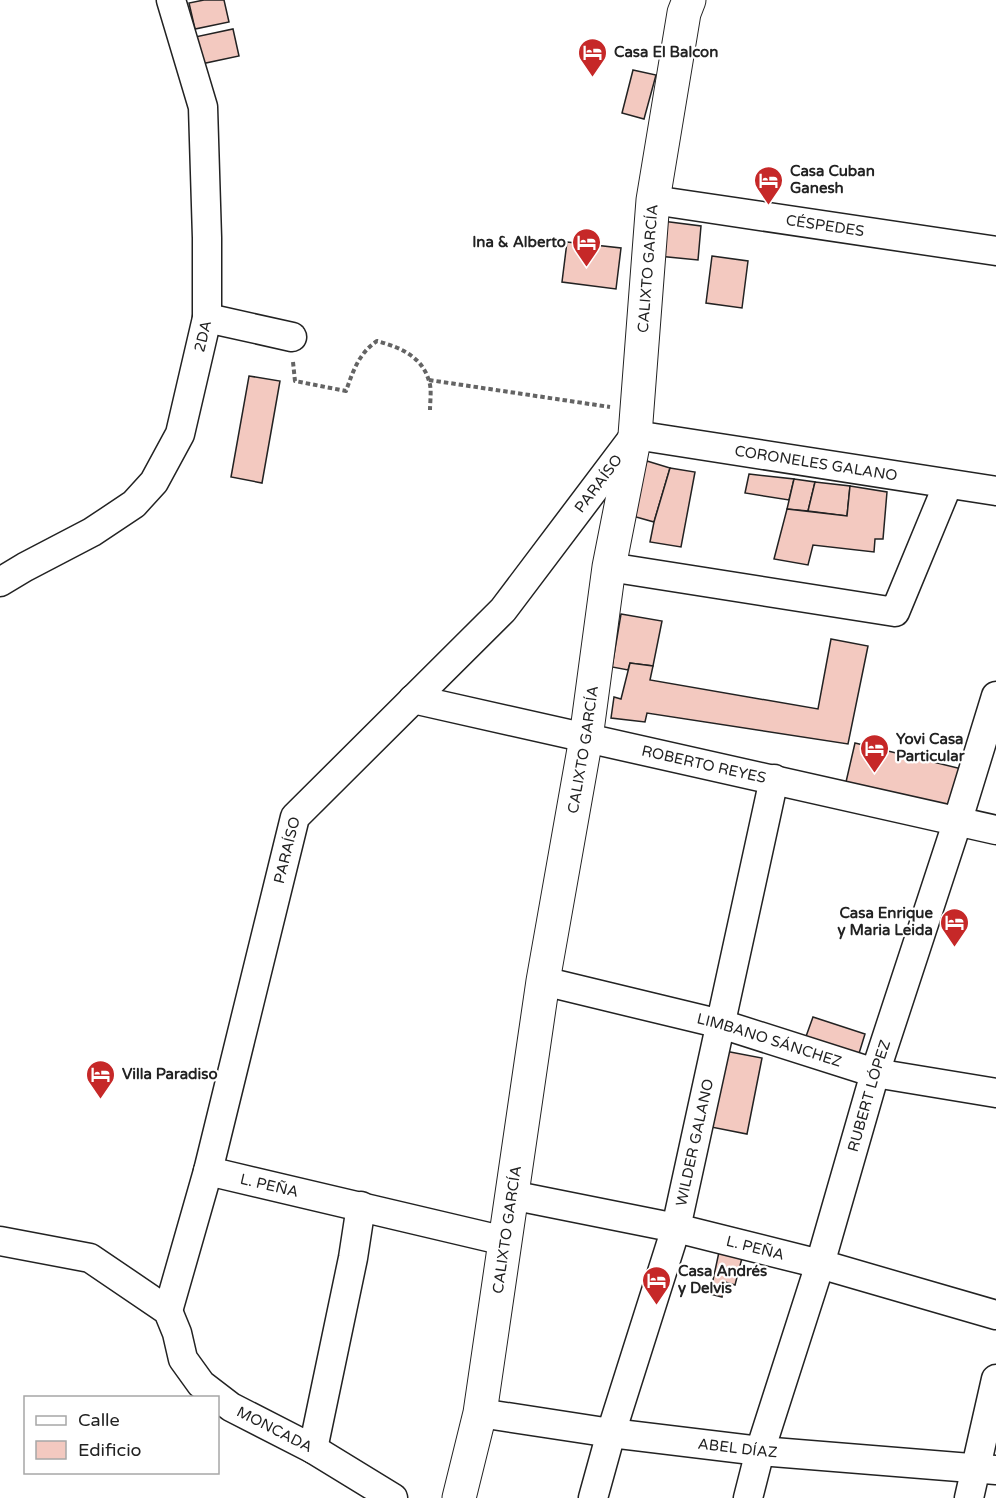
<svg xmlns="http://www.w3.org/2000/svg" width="996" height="1498" font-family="'Varela Round',sans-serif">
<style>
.building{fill:#f3c9c0;stroke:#222;stroke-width:1.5}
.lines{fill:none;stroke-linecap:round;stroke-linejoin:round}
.minor-casing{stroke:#222;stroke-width:31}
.major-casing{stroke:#222;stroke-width:35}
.path{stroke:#646464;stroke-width:4;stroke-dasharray:4.5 3;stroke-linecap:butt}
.minor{stroke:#fff;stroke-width:28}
.major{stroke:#fff;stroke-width:33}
.labels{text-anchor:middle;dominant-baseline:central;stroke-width:4.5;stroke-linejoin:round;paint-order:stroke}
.poi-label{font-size:15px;font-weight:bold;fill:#222;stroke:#fff;text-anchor:start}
.street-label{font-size:15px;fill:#222;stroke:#fff}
</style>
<rect width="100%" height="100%" fill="#fff"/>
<g class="building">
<path d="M204 0H224L229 22 195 29 189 3Z"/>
<path d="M233 29 239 56 201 64 195 37Z"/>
<path d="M633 70 656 75 644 119 622 113Z"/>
<path d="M662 221 701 226 698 260 658 256Z"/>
<path d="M567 242 621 248 616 289 562 282Z"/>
<path d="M712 256 748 261 742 308 706 303Z"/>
<path d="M249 376 280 381 262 483 231 477Z"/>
<path d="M647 461 670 468 654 522 629 515Z"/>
<path d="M670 468 695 472 681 547 650 542 654 522Z"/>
<path d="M749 474 794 479 789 500 745 493Z"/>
<path d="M794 479 815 482 808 511 787 509Z"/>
<path d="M815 482 850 486 847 516 808 511Z"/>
<path d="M850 486 887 492 883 539H875L874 552 813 545 808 565 774 559 787 509 847 516Z"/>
<path d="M621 614 662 621 653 666 630 663 628 670 612 667Z"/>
<path d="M831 639 868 646 848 744 647 713 645 722 611 718 614 697 621 699 630 663 653 666 650 680 818 709Z"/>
<path d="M855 743 966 770 957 809 846 782Z"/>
<path d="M813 1017 865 1034 857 1060 804 1042Z"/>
<path d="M725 1051 762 1058 747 1134 711 1127Z"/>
<path d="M719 1252 742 1258 735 1285 725 1282 722 1297 710 1294Z"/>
</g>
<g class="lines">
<defs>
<g id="minor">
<path id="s1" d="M653 200 996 251"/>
<path d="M207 318 292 337"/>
<path d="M609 567 895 612 948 484"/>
<path id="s2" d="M0 582 25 567 92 532 134 504 154 482 180 434 207 318V238L203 107 171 0"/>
<path id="s3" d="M413 699 996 830"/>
<path id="s4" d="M543 981 721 1024 875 1073 996 1093"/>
<path id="s5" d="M208 1171 505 1241"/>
<path id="s6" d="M511 1195 676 1228 820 1264 996 1315"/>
<path id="s7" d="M0 1241 90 1258 168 1311 177 1333 183 1359 201 1384 231 1407 313 1449 393 1498"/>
<path id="s8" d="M168 1311 208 1171 295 817 503 610 635 435 996 491"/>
<path id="s9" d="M480 1413 611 1433 760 1451 996 1470"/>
<path d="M313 1449 353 1258 361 1206"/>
<path id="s10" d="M593 1498 611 1433 676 1228 774 779"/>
<path id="s11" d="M748 1498 760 1451 820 1264 875 1073 957 823 996 696"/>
<path d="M969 1498 996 1379"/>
</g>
<g id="major">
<path id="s12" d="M459 1498 480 1413 543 981 586 738 609 567 635 435 653 200 684 13 689 0"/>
</g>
</defs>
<use href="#minor" class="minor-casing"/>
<use href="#major" class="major-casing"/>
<g class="path">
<path d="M293 362 295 381 346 391C353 371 359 353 377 341 399 347 422 356 429 381 432 389 430 401 430 410"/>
<path d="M429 380 610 407"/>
</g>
<use href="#minor" class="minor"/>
<use href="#major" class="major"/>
</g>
<defs>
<symbol id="hotel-pin" viewBox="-11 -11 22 30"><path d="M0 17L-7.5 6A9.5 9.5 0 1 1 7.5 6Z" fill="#c62828" stroke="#fff"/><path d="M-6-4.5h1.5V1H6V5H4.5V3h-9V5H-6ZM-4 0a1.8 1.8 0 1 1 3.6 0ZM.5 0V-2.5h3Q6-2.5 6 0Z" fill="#fff"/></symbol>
</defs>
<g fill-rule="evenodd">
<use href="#hotel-pin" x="576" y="36" width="33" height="45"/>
<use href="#hotel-pin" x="752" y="164" width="33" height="45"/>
<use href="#hotel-pin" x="570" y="226" width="33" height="45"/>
<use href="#hotel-pin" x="858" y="732" width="33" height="45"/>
<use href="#hotel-pin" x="938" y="906" width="33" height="45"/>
<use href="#hotel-pin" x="84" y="1058" width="33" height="45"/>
<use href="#hotel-pin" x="640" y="1264" width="33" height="45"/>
</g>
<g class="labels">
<g class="poi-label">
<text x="614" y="52">Casa El Balcon</text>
<text x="790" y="171">Casa Cuban<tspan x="790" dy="17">Ganesh</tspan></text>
<text x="566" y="242" text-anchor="end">Ina &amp; Alberto</text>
<text x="896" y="739">Yovi Casa<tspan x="896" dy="17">Particular</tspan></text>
<text x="933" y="913" text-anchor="end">Casa Enrique<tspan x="933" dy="17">y Maria Leida</tspan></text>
<text x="122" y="1074">Villa Paradiso</text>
<text x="678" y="1271">Casa Andrés<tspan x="678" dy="17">y Delvis</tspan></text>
</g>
<g class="street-label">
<text stroke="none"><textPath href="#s1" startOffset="174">CÉSPEDES</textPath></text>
<text stroke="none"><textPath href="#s12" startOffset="1245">CALIXTO GARCÍA</textPath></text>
<text stroke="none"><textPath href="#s2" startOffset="340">2DA</textPath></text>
<text stroke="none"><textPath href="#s8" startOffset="1206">CORONELES GALANO</textPath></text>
<text stroke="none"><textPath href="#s8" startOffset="962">PARAÍSO</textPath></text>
<text stroke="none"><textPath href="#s12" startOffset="759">CALIXTO GARCÍA</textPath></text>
<text stroke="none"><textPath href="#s3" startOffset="298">ROBERTO REYES</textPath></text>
<text stroke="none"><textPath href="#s8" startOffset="476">PARAÍSO</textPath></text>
<text stroke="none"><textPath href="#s4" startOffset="234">LIMBANO SÁNCHEZ</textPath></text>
<text stroke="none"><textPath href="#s11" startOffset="420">RUBERT LÓPEZ</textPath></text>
<text stroke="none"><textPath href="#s10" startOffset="370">WILDER GALANO</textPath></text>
<text stroke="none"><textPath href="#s5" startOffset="63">L. PEÑA</textPath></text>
<text stroke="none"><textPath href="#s12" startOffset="273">CALIXTO GARCÍA</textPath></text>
<text stroke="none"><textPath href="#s6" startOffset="250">L. PEÑA</textPath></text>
<text stroke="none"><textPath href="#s7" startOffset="354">MONCADA</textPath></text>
<text stroke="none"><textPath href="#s9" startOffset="260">ABEL DÍAZ</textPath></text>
</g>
</g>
<rect x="24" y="1396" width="195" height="78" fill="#ffffff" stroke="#a7a7a7" stroke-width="1.5"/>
<rect x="36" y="1416" width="30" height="9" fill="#ffffff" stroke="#a7a7a7" stroke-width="1.5"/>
<text x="78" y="1426" font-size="18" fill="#222222">Calle</text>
<rect x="36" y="1441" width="30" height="18" fill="#f3c9c0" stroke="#a7a7a7" stroke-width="1.5"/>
<text x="78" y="1456" font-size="18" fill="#222222">Edificio</text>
</svg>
